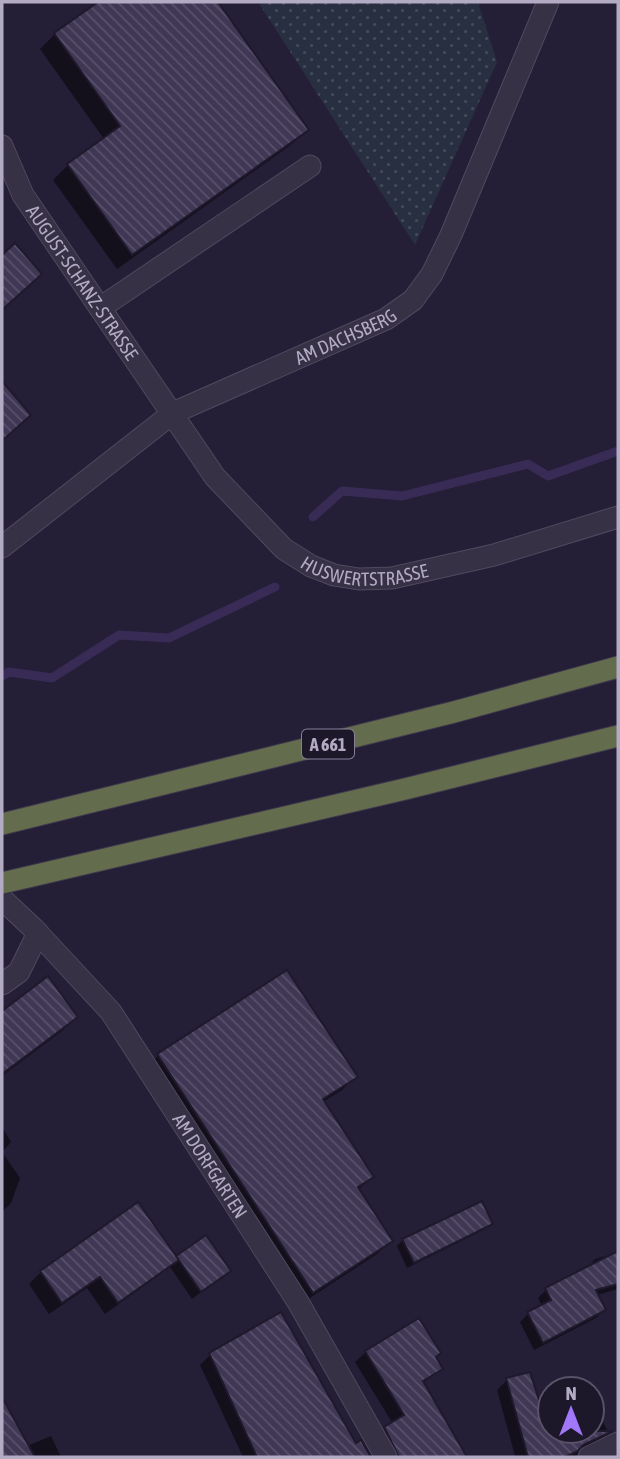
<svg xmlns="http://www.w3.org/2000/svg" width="620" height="1459" font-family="'Asap Condensed',sans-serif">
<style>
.grass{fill:url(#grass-dots)}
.shadow{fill:#0007}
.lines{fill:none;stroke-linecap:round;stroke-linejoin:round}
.stream{stroke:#382c57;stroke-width:9}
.building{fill:url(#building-back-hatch);stroke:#1f192c;stroke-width:2}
.minor-casing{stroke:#50495f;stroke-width:23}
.highway-casing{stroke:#40394d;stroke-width:23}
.minor{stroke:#373146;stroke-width:21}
.highway{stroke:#636d4e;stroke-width:21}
.labels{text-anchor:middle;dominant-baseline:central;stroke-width:5;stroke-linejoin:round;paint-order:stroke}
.shield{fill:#1d172a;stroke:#867f96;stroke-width:2}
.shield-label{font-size:18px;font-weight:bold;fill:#b3abc4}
.street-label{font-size:19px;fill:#b3abc4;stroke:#1d172a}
</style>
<defs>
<pattern id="grass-dots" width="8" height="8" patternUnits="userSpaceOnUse" patternTransform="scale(1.75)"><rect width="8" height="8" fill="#272f40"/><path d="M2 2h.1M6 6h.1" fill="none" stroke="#444a5a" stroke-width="1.8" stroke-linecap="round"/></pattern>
<pattern id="building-back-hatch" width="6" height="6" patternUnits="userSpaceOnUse" patternTransform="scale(1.75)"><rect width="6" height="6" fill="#3f3754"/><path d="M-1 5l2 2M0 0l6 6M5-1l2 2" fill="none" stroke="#58516b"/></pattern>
</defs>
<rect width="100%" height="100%" fill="#241e36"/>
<path class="grass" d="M258 2H478L497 62 415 245Z"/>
<g class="shadow">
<path d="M101 2H216L307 130 292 144 117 269 53 180 68 165 104 139 40 49 55 34Z"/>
<path d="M287 972 355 1076 342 1090 323 1102 371 1177 358 1190 391 1240 377 1254 299 1305 144 1069 158 1056Z"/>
<path d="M48 979 76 1017 62 1031 2 1076V1013Z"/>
<path d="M2 1127 11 1142 2 1152Z"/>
<path d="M2 1152 20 1178 11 1203 2 1212Z"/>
<path d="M138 1204 176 1259 228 1271 192 1299 170 1267 105 1314 87 1288 49 1314 29 1284 41 1272Z"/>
<path d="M491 1223 485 1229 407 1268 397 1246 403 1240Z"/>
<path d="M618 1253V1289L597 1295 604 1310 596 1318 534 1350 520 1322 528 1314 542 1306 538 1298 546 1290 587 1269 595 1259Z"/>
<path d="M419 1320 441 1368 423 1383 465 1457H384L375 1438 393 1424 355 1362 366 1352Z"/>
<path d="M210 1355 356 1445 360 1442 369 1457H243L200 1365Z"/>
<path d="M507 1380 543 1418 550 1414V1431H592V1400L608 1432 597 1442 574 1457H512L515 1456 497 1390Z"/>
<path d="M2 1401 27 1446 51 1436 61 1457H2Z"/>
</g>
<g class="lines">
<g class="stream">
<path d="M313 517 342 491 402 496 528 464 548 476 618 451"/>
<path d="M2 676 9 672 52 678 119 635 169 638 275 587"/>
</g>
</g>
<g class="building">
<path d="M98 2H218L309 130 132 255 67 164 120 126 54 33Z"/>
<path d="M15 243 42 274 2 310V255Z"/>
<path d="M2 381 31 415 2 441Z"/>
<path d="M287 970 358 1077 323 1099 374 1177 358 1187 393 1241 313 1293 157 1054Z"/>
<path d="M48 976 78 1017 2 1074V1011Z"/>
<path d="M482 1201 493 1224 414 1263 402 1239Z"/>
<path d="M138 1202 179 1260 118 1303 100 1277 62 1303 40 1271Z"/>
<path d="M206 1235 231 1271 201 1292 176 1256Z"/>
<path d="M618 1251V1284L596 1290 606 1310 543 1343 527 1312 551 1300 545 1288Z"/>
<path d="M281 1312 356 1443 361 1440 371 1457H257L209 1353Z"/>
<path d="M419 1318 441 1353 436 1357 443 1369 423 1381 467 1457H399L384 1427 404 1415 365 1351Z"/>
<path d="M530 1372 549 1431H613L583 1445 578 1451 565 1457H528L506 1378Z"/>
<path d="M2 1397 35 1457H2Z"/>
</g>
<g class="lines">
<defs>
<g id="minor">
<path id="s1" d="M2 146 23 195 215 477 284 549 311 566 334 575 359 579 392 578 494 555 618 517"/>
<path d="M100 308 310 166"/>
<path id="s2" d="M2 547 173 413 386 319 413 300 432 274 451 235 548 2"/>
<path id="s3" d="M2 899 34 929 111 1012 298 1302 386 1457"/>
<path d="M2 984 19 972 38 933"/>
<path d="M589 1457 618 1443"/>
</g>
<g id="highway">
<path d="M2 824 454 712 618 667"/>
<path d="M2 883 405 789 618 736"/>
</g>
</defs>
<use href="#minor" class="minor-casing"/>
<use href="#highway" class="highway-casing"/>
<use href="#minor" class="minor"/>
<use href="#highway" class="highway"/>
</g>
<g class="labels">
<rect class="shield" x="302" y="729.5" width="52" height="29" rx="5"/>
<g class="shield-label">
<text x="328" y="744">A 661</text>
</g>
<g class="street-label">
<text stroke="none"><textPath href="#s1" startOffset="159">AUGUST-SCHANZ-STRASSE</textPath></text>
<text stroke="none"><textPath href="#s2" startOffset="406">AM DACHSBERG</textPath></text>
<text stroke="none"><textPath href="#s1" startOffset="581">HUSWERTSTRASSE</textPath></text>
<text stroke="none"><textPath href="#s3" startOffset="340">AM DORFGARTEN</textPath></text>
</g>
</g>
<rect width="620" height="1459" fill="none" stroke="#b3abc4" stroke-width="7"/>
<g transform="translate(571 1410)"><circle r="33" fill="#1d172a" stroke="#595268" stroke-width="2"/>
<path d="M0-5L12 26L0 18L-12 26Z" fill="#a278fb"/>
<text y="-10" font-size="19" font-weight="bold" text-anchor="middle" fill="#b3abc4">N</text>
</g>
</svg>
